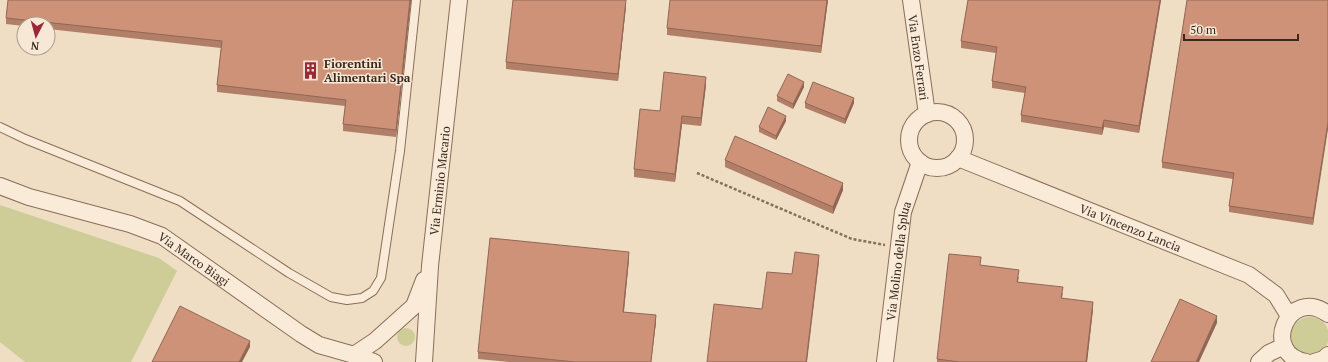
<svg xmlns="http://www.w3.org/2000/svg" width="1328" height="362" font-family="'PT Serif',serif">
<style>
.green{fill:#cecd97}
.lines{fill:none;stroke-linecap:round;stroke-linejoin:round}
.lane-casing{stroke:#8a6e5a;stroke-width:10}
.street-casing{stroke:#8a6e5a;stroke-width:18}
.path{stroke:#8a6e5a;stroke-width:2.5;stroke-dasharray:3 2;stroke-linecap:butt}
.lane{stroke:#faebd8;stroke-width:8}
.street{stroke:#faebd8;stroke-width:16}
.wall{fill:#b17e68}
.shaded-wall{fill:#906655}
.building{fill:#ce9279;stroke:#906655}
.labels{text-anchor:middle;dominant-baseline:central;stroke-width:3;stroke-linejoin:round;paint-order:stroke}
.street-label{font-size:12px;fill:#3a281e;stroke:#f6e8d4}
.poi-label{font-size:12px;font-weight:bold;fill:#3a281e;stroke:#f6e8d4;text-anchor:start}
</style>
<rect width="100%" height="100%" fill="#efddc4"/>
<g class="green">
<path d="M0 205 159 258 177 271 131 362H25L0 342Z"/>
<circle cx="1310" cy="336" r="19"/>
<circle cx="406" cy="337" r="9"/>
</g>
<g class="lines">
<defs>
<path id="lane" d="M0 127 25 139 180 201 289 273 331 297 347 300 362 298 373 291 381 278 400 151 416 0"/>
<g id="street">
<path id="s1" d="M911 0 927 114"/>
<circle cx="937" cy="140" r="28"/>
<path id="s2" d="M958 158 1249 275 1276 295 1289 316"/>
<path id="s3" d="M0 186 29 197 130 224 162 236 301 334 319 345 354 355 374 362"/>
<path d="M354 355 375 341 414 306 424 280"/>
<path id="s4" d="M424 362 430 266 459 0"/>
<path id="s5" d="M885 362 903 212 920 162"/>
<path d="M1259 362 1269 353 1284 346"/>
<path d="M1306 362C1260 354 1288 285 1328 314"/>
<path d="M1314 362 1324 359 1328 355"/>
</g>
</defs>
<use href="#lane" class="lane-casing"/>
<use href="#street" class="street-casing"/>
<path class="path" d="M697 173 852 239 885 245"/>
<use href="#lane" class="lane"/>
<use href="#street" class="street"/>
</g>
<g class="wall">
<path d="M411 0 396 137 343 131V124L345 106 217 92V85L221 48 48 29V24H24V26L6 24V18Z"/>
<path d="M828 0 821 53 667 35V28Z"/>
<path d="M968 0H1161L1139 133 1104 127 1102 135 1021 122V115L1025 93 992 88V81L996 53 961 48V41Z"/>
<path d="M1328 0 1313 225 1229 212V206L1233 179 1162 168V162Z"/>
<path d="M626 6 618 81 506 69V62Z"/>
<path d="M706 85 701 126 682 124 675 182 634 177V169Z"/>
<path d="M804 87 793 109 777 101V96Z"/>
<path d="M805 103H854L845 124 805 108Z"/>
<path d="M786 121 776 140 759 132V127Z"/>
<path d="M725 160 843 190 833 214 725 167Z"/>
<path d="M629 259 624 312 656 322 651 362H509L478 359V352Z"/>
<path d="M981 266 1019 277 1018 282 1063 293 1062 298 1093 309 1087 362H937V359Z"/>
</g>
<g class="shaded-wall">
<path d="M410 0H411L396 137V130Z"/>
<path d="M626 0V6L618 81V74Z"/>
<path d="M827 0H828L821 53V46Z"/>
<path d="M1160 0H1161L1139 133V126Z"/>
<path d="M706 77V85L701 126V118Z"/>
<path d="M804 82V87L793 109V104Z"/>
<path d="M854 98V103L845 124V119Z"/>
<path d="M682 116V124L675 182V174Z"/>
<path d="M786 116V121L776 140V136Z"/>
<path d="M1104 120V127L1102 135V128Z"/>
<path d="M1328 122V129L1313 225V218Z"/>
<path d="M843 183V190L833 214V207Z"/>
<path d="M629 252V259L623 319V312Z"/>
<path d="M819 255V262L807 362H806Z"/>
<path d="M1093 302V309L1087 362H1086Z"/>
<path d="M656 315V322L651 362Z"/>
<path d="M1217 316V323L1199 362H1196Z"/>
<path d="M250 341V347L242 362H239Z"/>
</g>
<g class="building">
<path d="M8 0H410L396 130 343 124 346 100 217 85 222 41 6 18Z"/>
<path d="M513 0H626L618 74 506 62Z"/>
<path d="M670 0H827L821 46 667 28Z"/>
<path d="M968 0H1160L1139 126 1104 120 1102 128 1021 115 1026 87 992 81 997 47 961 41Z"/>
<path d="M1187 0H1328V122L1313 218 1229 206 1234 173 1162 162Z"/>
<path d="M664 72 706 77 701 118 682 116 675 174 634 169 640 109 660 111Z"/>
<path d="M788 74 804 82 793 104 777 96Z"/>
<path d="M813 82 854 98 845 119 805 103Z"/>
<path d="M768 107 786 116 776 136 759 127Z"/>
<path d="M735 136 843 183 833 207 725 160Z"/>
<path d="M490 238 629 252 623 312 656 315 651 362H575L478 352Z"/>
<path d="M795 252 819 255 806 362H707L714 304 762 309 767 272 792 274Z"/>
<path d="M949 254 981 257 980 265 1019 270 1017 282 1063 287 1061 298 1093 302 1086 362H960L937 359Z"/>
<path d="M1180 299 1217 316 1196 362H1151Z"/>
<path d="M180 306 250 341 239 362H152Z"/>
</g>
<defs>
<symbol id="building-bare" viewBox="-9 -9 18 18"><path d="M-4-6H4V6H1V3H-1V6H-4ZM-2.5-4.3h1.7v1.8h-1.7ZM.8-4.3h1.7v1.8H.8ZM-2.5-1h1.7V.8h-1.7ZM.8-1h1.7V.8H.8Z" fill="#9b2838" stroke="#f6e8d4" stroke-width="2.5" paint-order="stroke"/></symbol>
</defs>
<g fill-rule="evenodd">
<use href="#building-bare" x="298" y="58" width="25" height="25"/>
</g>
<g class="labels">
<g class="street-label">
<text stroke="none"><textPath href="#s1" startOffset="58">Via Enzo Ferrari</textPath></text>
<text stroke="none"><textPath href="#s4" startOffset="182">Via Erminio Macario</textPath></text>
<text stroke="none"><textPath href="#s2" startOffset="186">Via Vincenzo Lancia</textPath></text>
<text stroke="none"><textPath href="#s3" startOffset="209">Via Marco Biagi</textPath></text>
<text stroke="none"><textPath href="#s5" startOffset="102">Via Molino della Splua</textPath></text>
</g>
<g class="poi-label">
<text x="324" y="63">Fiorentini<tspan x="324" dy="14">Alimentari Spa</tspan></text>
</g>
</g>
<g transform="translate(36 36) rotate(186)"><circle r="19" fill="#f6e8d4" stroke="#ab9b8b"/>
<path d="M0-3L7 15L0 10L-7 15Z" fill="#9b2838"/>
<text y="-6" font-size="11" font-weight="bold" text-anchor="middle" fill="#3a281e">N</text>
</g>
<path d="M1184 34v6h114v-6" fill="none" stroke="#3a281e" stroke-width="2"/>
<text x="1190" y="34" font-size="12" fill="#3a281e" stroke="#f6e8d4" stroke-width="3" paint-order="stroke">50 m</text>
</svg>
